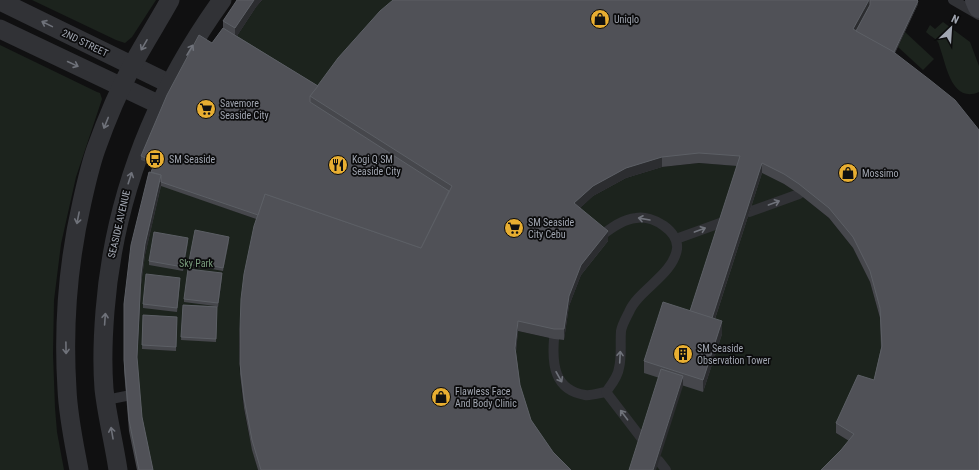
<svg xmlns="http://www.w3.org/2000/svg" width="979" height="470" font-family="'Roboto Condensed',sans-serif">
<style>
.green{fill:#1c231d}
.lines{fill:none;stroke-linecap:round;stroke-linejoin:round}
.lane{stroke:#313236;stroke-width:10}
.street{stroke:#313236;stroke-width:19}
.secondary{stroke:#3f4046;stroke-width:22}
.wall{fill:#46474c}
.shaded-wall{fill:#2c2d30}
.building{fill:#505157;stroke:#5c5f65}
.oneway{stroke:#6f727a}
.labels{text-anchor:middle;dominant-baseline:central;stroke-width:3.5;stroke-linejoin:round;paint-order:stroke}
.poi-label{font-size:10px;fill:#a1a6b1;stroke:#0b0b0c;text-anchor:start}
.street-label{font-size:10px;fill:#a1a6b1;stroke:#0b0b0c}
.park-label{font-size:10px;fill:#799c7c;stroke:#0b0b0c}
</style>
<rect width="100%" height="100%" fill="#101011"/>
<g class="green">
<path d="M32 0H156L132 37 125 43 116 40Z"/>
<path d="M262 0H406L321 92 235 39 256 7Z"/>
<path d="M943 22 970 42 979 66V92C953 103 947 69 941 51 940 48 939 44 938 42 935 38 930 36 926 32L930 25 935 29Z"/>
<path d="M905 32 934 59 923 70 898 47Z"/>
<path d="M0 45 97 92 100 93 102 99 76 177 61 244 54 300 53 354 55 408 57 432 64 470H0Z"/>
<path d="M699 163 740 166 762 173 784 184 799 194 829 218 853 248 870 282 880 318 882 356 874 390 836 433 854 444 831 470H560L531 430 520 395 515 358 518 331 554 339 564 340 569 306 581 275 574 214 593 196 626 178 662 167Z"/>
<path d="M161 185 259 220C255 240 251 260 247 280 245 290 242 300 241 310 235 363 243 419 258 470H151L142 428 137 367 141 285 145 255Z"/>
</g>
<g class="lines">
<g class="lane">
<path d="M953 0 979 15"/>
<path d="M749 212 799 194"/>
<path d="M676 239 723 222"/>
<path d="M554 339C552 364 554 390 585 395 591 396 599 393 606 392 611 385 618 377 619 368 622 356 620 343 621 331 622 325 626 318 629 312 638 290 673 275 677 249 679 231 653 215 636 218 623 219 611 228 601 236"/>
<path d="M606 392 642 439"/>
<path d="M106 400 126 396"/>
<path d="M659 461 666 470"/>
</g>
<g class="street">
<path d="M0 1 170 84"/>
<path d="M0 29 160 105"/>
<path d="M79 470C74 443 68 416 67 389 63 326 68 263 82 202 86 184 90 166 96 149 106 121 118 92 132 66 144 43 158 22 170 0"/>
<path d="M118 470C114 443 107 416 104 389 102 364 103 336 105 311 114 196 155 93 222 0"/>
</g>
<path class="secondary" d="M976 0 979 7"/>
</g>
<g class="wall">
<path d="M237 0H262L256 7 237 36 318 86 918 4 895 53 979 470 841 450 849 441 836 433V423L874 380 881 348 880 318 870 282 853 248 829 218 799 194 784 184 762 173 715 319 722 334 703 392 644 373V361L690 311 737 166 699 163 662 167 626 178 593 196 580 208 608 241 581 275 569 306 564 340 554 339 518 331 516 352 520 385 531 420 553 452 571 470H258L252 450 244 408 240 374V329L256 219 161 186 145 255 141 285 137 360 142 417 153 470H137L129 431 124 370V304L151 172 154 165 141 160V156L212 43 223 28V21Z"/>
<path d="M229 241 223 271 189 265V261Z"/>
<path d="M188 242 183 271 149 265V261Z"/>
<path d="M222 277 218 307H217L216 342 181 340 183 305 215 306 184 302V299Z"/>
<path d="M180 282 177 312 143 308V304Z"/>
<path d="M143 315 177 317 176 351 142 349Z"/>
</g>
<g class="shaded-wall">
<path d="M254 0H262L256 7 235 39V28Z"/>
<path d="M869 0H870V9L855 37 853 29Z"/>
<path d="M918 1V4L891 60V56Z"/>
<path d="M662 157V167L626 178 593 196 574 214V203L593 186 626 168Z"/>
<path d="M762 163V173L711 331V320Z"/>
<path d="M161 175V185L145 255 141 285 137 367 141 274 145 244Z"/>
<path d="M608 231V241L581 275 569 306 564 340V329L569 296 581 265Z"/>
<path d="M229 237V241L223 271V268Z"/>
<path d="M188 238V242L183 271V267Z"/>
<path d="M222 273V277L218 307V303Z"/>
<path d="M518 321V331L515 358V348Z"/>
<path d="M722 321V334L703 392V380Z"/>
<path d="M683 376V386L656 470H653Z"/>
</g>
<g class="building">
<path d="M237 0H254L235 28 223 21Z"/>
<path d="M393 0H869L853 29 891 50 930 80 955 100 979 130V470H821L841 450 854 434 836 423 858 375 874 380 882 346 880 308 870 271 853 237 829 208 799 184 784 174 762 163 712 318 690 311 740 156 699 153 662 157 626 168 593 186 574 203 608 231 581 265 569 296 564 329H554L518 321 515 348 520 385 531 420 553 452 571 470H261L252 440 244 398 240 364V329L241 299 244 274 254 226 265 194 421 248 452 186 310 96 338 58 380 11Z"/>
<path d="M870 0H917L918 1 894 52 856 31 870 5Z"/>
<path d="M223 28 318 86 310 96V102L449 191 421 248 265 194 258 215 161 182V175L151 172 155 162 141 156 167 95 199 35 212 43Z"/>
<path d="M149 172 161 175 145 244 141 274 137 357 142 417 153 470H139L129 420 124 360V304L131 245Z"/>
<path d="M195 230 229 237 223 268 189 261Z"/>
<path d="M154 232 188 238 183 267 149 261Z"/>
<path d="M188 269 222 273 218 303 184 299Z"/>
<path d="M146 274 180 278 177 308 143 304Z"/>
<path d="M663 302 722 321 703 380 644 361Z"/>
<path d="M183 305 217 307 216 339 181 337Z"/>
<path d="M143 315 177 317 176 347 142 345Z"/>
<path d="M661 369 683 376 653 470H629Z"/>
</g>
<defs><path id="oneway-shaft" d="M-6 0H5M1.5-3L5.5 0L1.5 3" fill="none" stroke-width="1.6" stroke-linecap="round" stroke-linejoin="round"/></defs>
<g class="oneway">
<use href="#oneway-shaft" transform="translate(47 24) rotate(-154)"/>
<use href="#oneway-shaft" transform="translate(144 45) rotate(120)"/>
<use href="#oneway-shaft" transform="translate(190 50) rotate(-59)"/>
<use href="#oneway-shaft" transform="translate(73 64) rotate(25)"/>
<use href="#oneway-shaft" transform="translate(106 123) rotate(112)"/>
<use href="#oneway-shaft" transform="translate(130 178) rotate(-72)"/>
<use href="#oneway-shaft" transform="translate(774 203) rotate(-20)"/>
<use href="#oneway-shaft" transform="translate(78 218) rotate(101)"/>
<use href="#oneway-shaft" transform="translate(644 219) rotate(-170)"/>
<use href="#oneway-shaft" transform="translate(700 230) rotate(-20)"/>
<use href="#oneway-shaft" transform="translate(105 319) rotate(-86)"/>
<use href="#oneway-shaft" transform="translate(66 348) rotate(89)"/>
<use href="#oneway-shaft" transform="translate(620 357) rotate(-87)"/>
<use href="#oneway-shaft" transform="translate(559 377) rotate(61)"/>
<use href="#oneway-shaft" transform="translate(624 415) rotate(-127)"/>
<use href="#oneway-shaft" transform="translate(112 433) rotate(-100)"/>
</g>
<defs>
<symbol id="shop-disc" viewBox="-11 -11 22 22"><circle r="9.5" fill="#e8ae31" stroke="#0b0b0c"/><path d="M-5-2.5h2.3a2.7 3.5 0 0 1 5.4 0H5L5.5 6h-11ZM-1.5-2.5h3a1.5 2.3 0 0 0-3 0Z" fill="#111"/></symbol>
<symbol id="supermarket-disc" viewBox="-11 -11 22 22"><circle r="9.5" fill="#e8ae31" stroke="#0b0b0c"/><path d="M-6-5.5h2.5l.6 2H6L4.5 2H-2.5L-4.4-4H-6ZM-1.5 3.2a1.3 1.3 0 1 0 .1 0ZM3 3.2a1.3 1.3 0 1 0 .1 0Z" fill="#111"/></symbol>
<symbol id="bus-disc" viewBox="-11 -11 22 22"><circle r="9.5" fill="#e8ae31" stroke="#0b0b0c"/><path d="M-5-6H5V4H4V6H2V4H-2V6H-4V4H-5ZM-3.5-4V0h7V-4ZM-3.5 1.2v1.5H-2V1.2ZM2 1.2v1.5H3.5V1.2Z" fill="#111"/></symbol>
<symbol id="restaurant-disc" viewBox="-11 -11 22 22"><circle r="9.5" fill="#e8ae31" stroke="#0b0b0c"/><path d="M-5-6h1v4h1v-4h1v4h1v-4h1v5L-1.5 .5V6h-2V.5L-5-1ZM5-6V6H3V1.5H1.5Q1.5-4 5-6Z" fill="#111"/></symbol>
<symbol id="building-disc" viewBox="-11 -11 22 22"><circle r="9.5" fill="#e8ae31" stroke="#0b0b0c"/><path d="M-4-6H4V6H1V3H-1V6H-4ZM-2.5-4.3h1.7v1.8h-1.7ZM.8-4.3h1.7v1.8H.8ZM-2.5-1h1.7V.8h-1.7ZM.8-1h1.7V.8H.8Z" fill="#111"/></symbol>
</defs>
<g fill-rule="evenodd">
<use href="#shop-disc" x="589" y="8" width="22" height="22"/>
<use href="#supermarket-disc" x="195" y="98" width="22" height="22"/>
<use href="#bus-disc" x="144" y="148" width="22" height="22"/>
<use href="#restaurant-disc" x="327" y="154" width="22" height="22"/>
<use href="#shop-disc" x="837" y="162" width="22" height="22"/>
<use href="#supermarket-disc" x="503" y="217" width="22" height="22"/>
<use href="#building-disc" x="672" y="343" width="22" height="22"/>
<use href="#shop-disc" x="430" y="386" width="22" height="22"/>
</g>
<g class="labels">
<g class="poi-label">
<text x="614" y="19">Uniqlo</text>
<text x="220" y="103">Savemore<tspan x="220" dy="12">Seaside City</tspan></text>
<text x="169" y="159">SM Seaside</text>
<text x="352" y="159">Kogi Q SM<tspan x="352" dy="12">Seaside City</tspan></text>
<text x="862" y="173">Mossimo</text>
<text x="528" y="222">SM Seaside<tspan x="528" dy="12">City Cebu</tspan></text>
<text x="697" y="348">SM Seaside<tspan x="697" dy="12">Observation Tower</tspan></text>
<text x="455" y="391">Flawless Face<tspan x="455" dy="12">And Body Clinic</tspan></text>
</g>
<g class="street-label">
<text transform="translate(85 43) rotate(26)">2ND STREET</text>
<text transform="translate(119 224) rotate(-77)">SEASIDE AVENUE</text>
</g>
<g class="park-label">
<text x="196" y="263">Sky Park</text>
</g>
</g>
<g transform="translate(951 28) rotate(25)" stroke="#0b0b0c" stroke-width="3" paint-order="stroke">
<path d="M0-3L7 15L0 10L-7 15Z" fill="#a1a6b1"/>
<text y="-6" font-size="11" font-weight="bold" text-anchor="middle" fill="#a1a6b1">N</text>
</g>
</svg>
